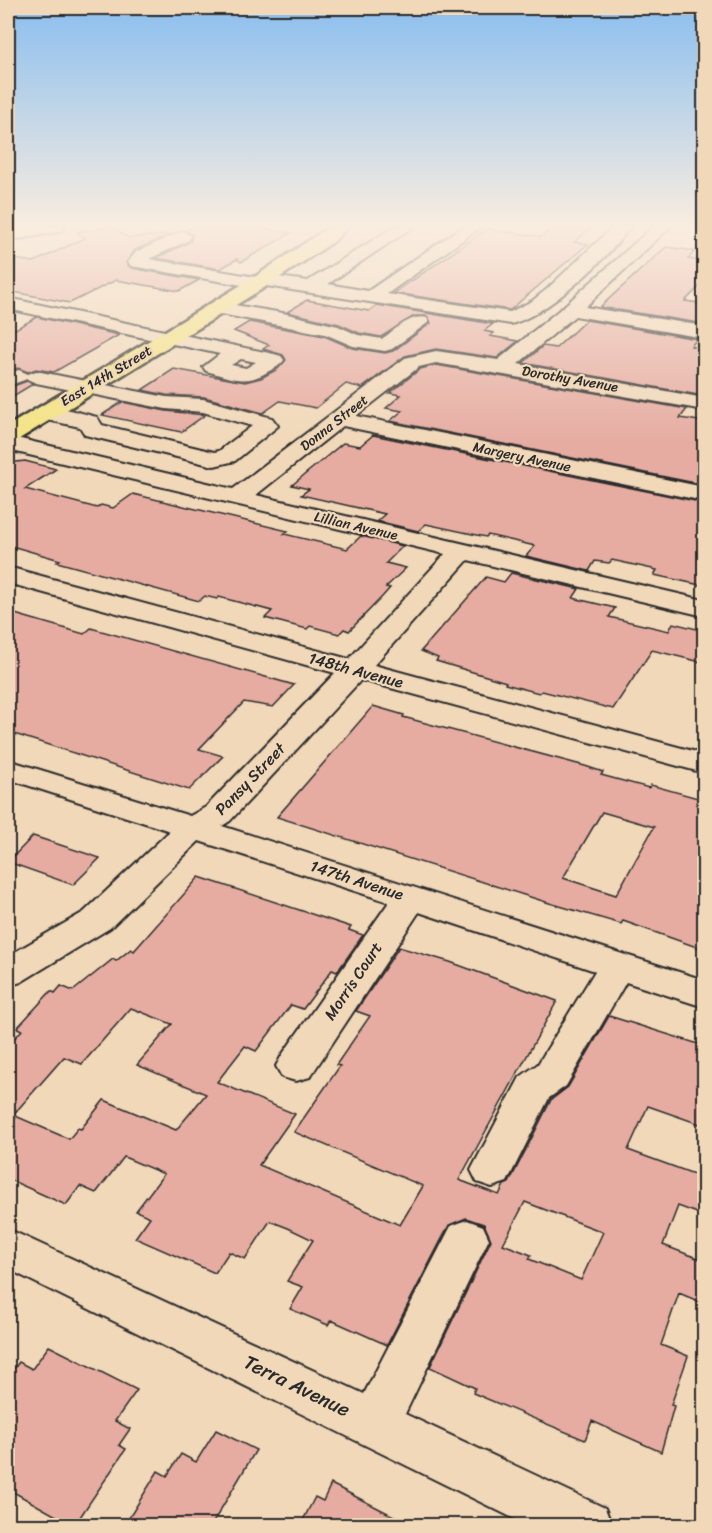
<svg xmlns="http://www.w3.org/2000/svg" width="712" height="1533" font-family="Sriracha,sans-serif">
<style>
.building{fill:#e6aca2;stroke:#2b2b2b;stroke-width:1.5;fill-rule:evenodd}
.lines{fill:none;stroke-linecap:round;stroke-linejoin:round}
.minor-casing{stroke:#2b2b2b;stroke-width:4}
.major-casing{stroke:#2b2b2b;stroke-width:5}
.minor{fill:#f1d8b9;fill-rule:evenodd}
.major{fill:#f4e382;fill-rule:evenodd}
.labels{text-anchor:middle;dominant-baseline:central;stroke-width:4.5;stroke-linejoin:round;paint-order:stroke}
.far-street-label{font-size:14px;fill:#2b2b2b;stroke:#f1d8b9}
.street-label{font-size:16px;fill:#2b2b2b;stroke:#f1d8b9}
.near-street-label{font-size:20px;fill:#2b2b2b;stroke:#f1d8b9}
</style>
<rect width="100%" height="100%" fill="#f1d8b9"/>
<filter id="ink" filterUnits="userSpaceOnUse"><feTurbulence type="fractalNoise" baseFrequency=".0167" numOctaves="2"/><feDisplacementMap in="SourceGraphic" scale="12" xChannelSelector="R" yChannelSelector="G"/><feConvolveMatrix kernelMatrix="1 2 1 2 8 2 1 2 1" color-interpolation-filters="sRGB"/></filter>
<g filter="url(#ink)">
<g class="building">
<path d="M106 227H113L128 238 172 234 135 250 126 263 131 268 199 280 179 291 116 280 70 303 8 291V258L34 262 85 238 77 232Z"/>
<path d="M193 227H254L291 233 241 262 237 259 220 269 156 258 190 242 193 235 186 230Z"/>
<path d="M554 227H592L574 242 588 244 510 310 394 293 487 229 541 237Z"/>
<path d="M666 247 695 251 688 259 700 261 698 264 705 265V281L685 301 705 304V324L600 307Z"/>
<path d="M307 300 369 311 377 305 493 324 484 331 494 333 490 336 518 341 497 358 436 349 405 356 362 388 346 384 316 408 280 401 263 413 204 397 166 395 142 390 174 369 245 382 261 378 278 369 286 360 283 355 263 349 269 345 234 331 249 322 324 336 352 348 385 353 393 351 431 323 427 316H414L381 337 359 333 339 324 287 312Z"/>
<path d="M37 317 119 335 54 372 36 369 28 372 18 368 8 371V333Z"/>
<path d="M586 320 697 339 691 346 705 349V387L698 395 523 363 543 346 556 348Z"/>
<path d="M436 365 687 409 680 418 705 422V455L697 464 705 466V485L390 421 402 411 386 408 401 395 390 393 420 369Z"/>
<path d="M27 381 33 384 8 399V388Z"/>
<path d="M122 402 166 411 205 415 181 432 102 415Z"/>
<path d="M373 435 705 503V586L654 575 657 570 612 560 609 563 595 561 589 571 526 556 535 546 488 535 486 537 426 524 418 531 377 521 385 514 301 495 309 489 292 485 343 443 360 446Z"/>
<path d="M25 461 56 469 25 489 97 508 101 505 113 508 133 494 288 531 284 534 347 549 361 536 403 546 386 563 406 568 386 587 390 588 382 597 349 631 344 629 339 634 310 626 307 629 265 618 272 611 219 597 217 599 205 596 199 601 57 562 60 560 8 545V468L16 462Z"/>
<path d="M511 573 579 589 573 598 615 608 609 617 669 631 673 623 705 631V663L652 650 613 709 542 691 539 693 505 684 506 682 436 661 438 658 421 651 486 577 504 582Z"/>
<path d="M8 612 84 634 91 628 294 685 273 707 244 702 199 749 223 756 189 790 8 732Z"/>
<path d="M373 706 404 715 403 717 585 766 603 772 601 775 649 788 651 785 705 800V950L623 921 621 924 546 902 277 817ZM602 812 654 827 616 895 563 878Z"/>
<path d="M33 836 100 858 73 885 8 862Z"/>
<path d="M199 877 351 927 349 930 363 935 337 972 332 970 303 1009 291 1005 256 1051 245 1046 217 1082 295 1114 259 1165 400 1225 423 1186 294 1132 340 1066 336 1065 370 1016 356 1011 399 947 450 962 557 1001 459 1180 499 1195 504 1185 509 1183 551 1100 568 1087 609 1016 705 1046V1126L648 1106 628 1150 705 1178V1216L678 1206 663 1245 705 1261V1304L679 1293 661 1345 688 1356 671 1405 674 1406 661 1452 592 1421 585 1440 473 1393 475 1388 430 1367 491 1240 484 1224 466 1218 449 1225 387 1345 331 1320 328 1325 290 1309 303 1287 287 1281 313 1240 288 1228 270 1221 245 1259 229 1252 215 1273 135 1238 150 1217 136 1211 164 1174 124 1157 96 1193 80 1186 66 1205 8 1179V1045L22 1030 17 1028 51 991 55 993 61 986 73 991 113 959 116 961 131 949 134 951ZM131 1008 172 1024 137 1065 206 1094 176 1130 104 1100 81 1129 78 1128 69 1139 13 1115 64 1057 82 1064ZM525 1202 603 1232 581 1280 529 1259 531 1255 503 1244Z"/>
<path d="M49 1346 137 1390 115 1421 130 1429 119 1445 126 1449 74 1526 8 1489V1377L19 1362 32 1369Z"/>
<path d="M216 1430 256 1450 211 1526H124L158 1471 167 1476 181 1454 196 1462Z"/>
<path d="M331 1484 413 1526H300L315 1497 323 1501Z"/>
</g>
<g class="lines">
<defs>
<g id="minor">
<path d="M394 227H413L328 284 368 291 462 227H481L387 294 510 312 532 301 547 289 613 227H630C607 259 549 314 511 324L266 286 259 288 137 267 131 266 128 262 136 252 183 231 191 236 189 240 149 259 256 277 263 275 308 281Z"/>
<path d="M653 227H670L585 307 704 326V338L575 316 518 364 704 398V410L436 363 419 367 356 416 704 487V501L343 426 256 495 704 600V616L468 560 374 665 704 754V773L361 680 230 821 222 826 704 980V1007L626 982 566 1086 549 1098 507 1182 492 1187 477 1182 471 1170 520 1077 538 1064 595 971 419 912 310 1077 296 1081 282 1077 276 1066 282 1055 389 902 199 841 110 928 21 982 8 986V956L84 912 170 831 8 779V760L190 816 206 807 335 673 8 583V567L349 659 445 554 8 450V436L233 489 405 358 436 351 498 360 564 306Z"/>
<path d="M8 298 274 354 281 356 284 360C280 366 275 368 269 371 245 386 232 378 206 371L203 367 220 354 8 309ZM241 359 256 362 246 368 231 365Z"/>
<path d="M217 302 283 313 338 326 358 335 382 339C395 330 411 314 427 318L429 322 392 349 385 351 353 346 325 334 210 312 208 308 210 304Z"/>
<path d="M19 370 28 374 36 371 166 397 203 399 272 418 278 426 235 461 214 466 85 435 80 427 38 418 35 413 38 408C56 404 80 413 97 417L102 425 214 452 219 451 252 426 203 412 166 409 36 383 27 379 8 386V373Z"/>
<path d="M467 1220 483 1226 489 1239 405 1414 605 1508 612 1526H529L8 1269V1229L364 1394 451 1226Z"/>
</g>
<g id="major">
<path d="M29 227H64L61 231 8 241V231Z"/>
<path d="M329 227H348L333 242 270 284 16 441 8 443V426L256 276Z"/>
</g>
</defs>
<use href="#minor" class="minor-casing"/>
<use href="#major" class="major-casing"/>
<use href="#minor" class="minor"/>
<use href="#major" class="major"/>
</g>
</g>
<linearGradient id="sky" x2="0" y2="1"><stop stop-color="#8abeef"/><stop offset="0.51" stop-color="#f9ede0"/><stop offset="1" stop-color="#f9ede0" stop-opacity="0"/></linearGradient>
<rect width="712" height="442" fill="url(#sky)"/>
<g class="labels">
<g class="far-street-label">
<text transform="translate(106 376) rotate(-31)">East 14th Street</text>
<text transform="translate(570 379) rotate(10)">Dorothy Avenue</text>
<text transform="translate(334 423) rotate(-38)">Donna Street</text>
<text transform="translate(522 457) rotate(12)">Margery Avenue</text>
<text transform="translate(356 526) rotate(13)">Lillian Avenue</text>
</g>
<g class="street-label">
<text transform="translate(356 670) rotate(15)">148th Avenue</text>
<text transform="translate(250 779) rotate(-46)">Pansy Street</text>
<text transform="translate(357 880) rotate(18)">147th Avenue</text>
<text transform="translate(353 981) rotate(-56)">Morris Court</text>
</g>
<g class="near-street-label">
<text transform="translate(297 1386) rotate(26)">Terra Avenue</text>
</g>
</g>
<rect width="712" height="1533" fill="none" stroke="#f1d8b9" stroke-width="30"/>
<rect x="15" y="15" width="682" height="1503" fill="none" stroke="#2b2b2b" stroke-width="2" filter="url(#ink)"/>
</svg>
